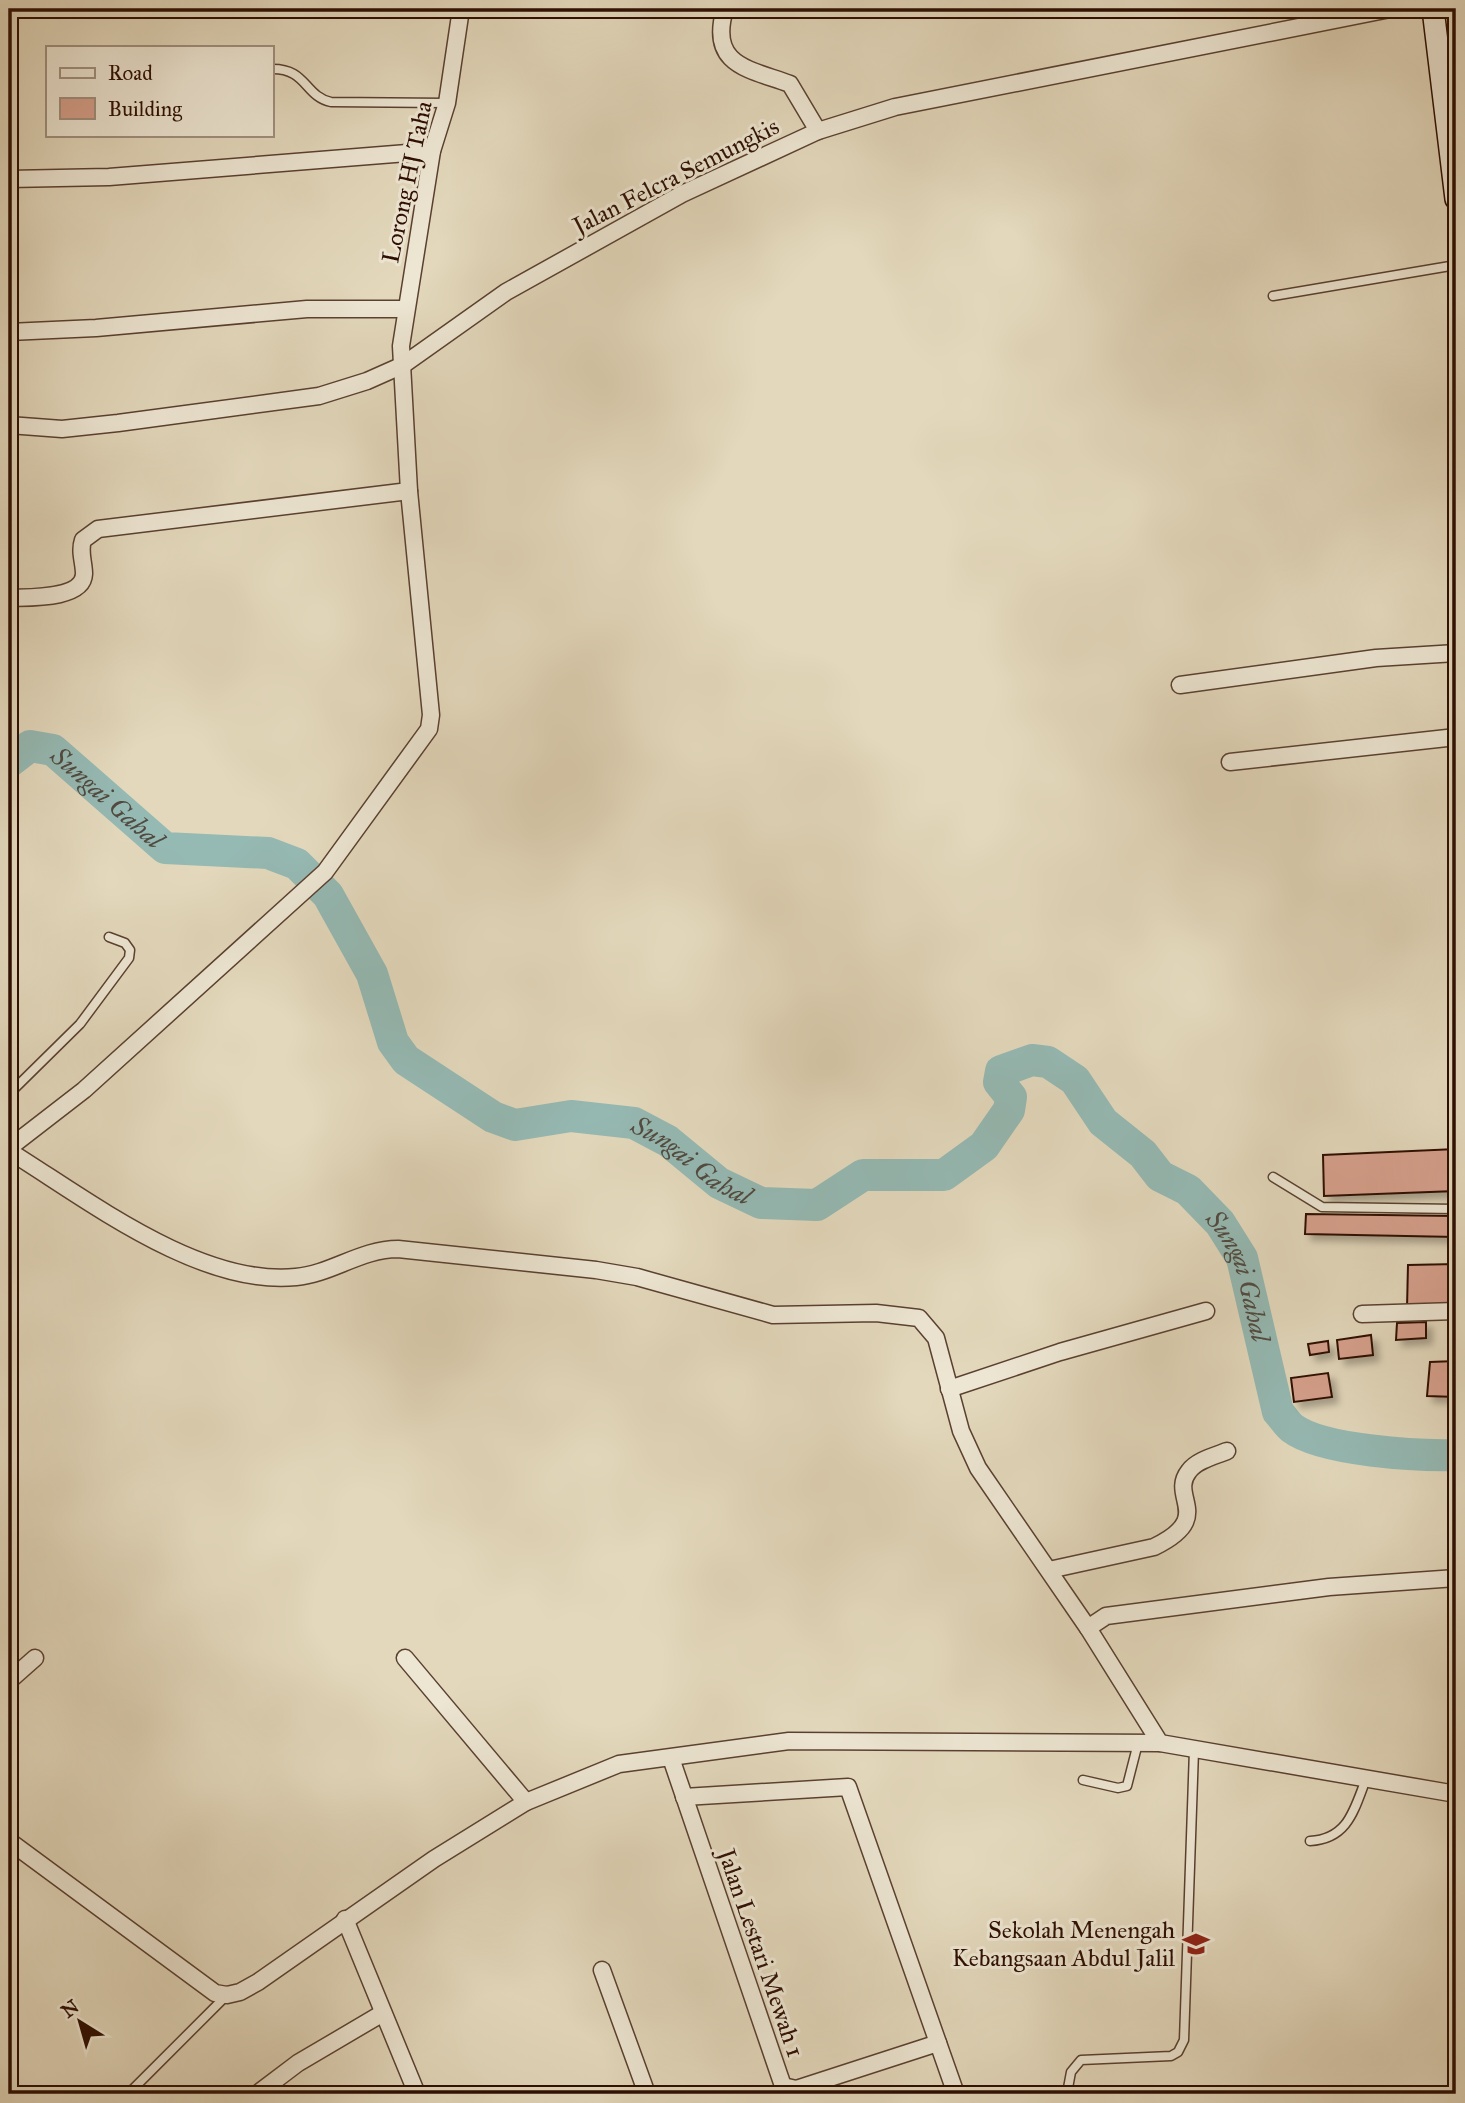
<svg xmlns="http://www.w3.org/2000/svg" width="1465" height="2103" font-family="'IM FELL Great Primer',serif">
<style>
.lines{fill:none;stroke-linecap:round;stroke-linejoin:round}
.river{stroke:#95b9b3;stroke-width:32}
.building{fill:#d6a08c;stroke:#2d0e02;stroke-width:2;filter:url(#shadow)}
.lane-casing{stroke:#5a4030;stroke-width:11}
.street-casing{stroke:#5a4030;stroke-width:19}
.secondary-casing{stroke:#2d0e02;stroke-width:24}
.lane{stroke:#ede6d3;stroke-width:8}
.street{stroke:#ede6d3;stroke-width:16}
.secondary{stroke:#ede6d3;stroke-width:21}
.labels{text-anchor:middle;dominant-baseline:central;stroke-width:6;stroke-linejoin:round;paint-order:stroke}
.street-label{font-size:24px;fill:#2d0e02;stroke:#ede6d3}
.poi-label{font-size:24px;fill:#2d0e02;stroke:#ede6d3;text-anchor:end}
.water-label{font-size:26px;font-style:italic;fill:#514a40;stroke:#ede6d3}
</style>
<defs>
<filter id="shadow"><feDropShadow dx="6" dy="6" stdDeviation="3.5" flood-color="#0004"/></filter>
</defs>
<rect width="100%" height="100%" fill="#e3d8bc"/>
<filter id="stains"><feTurbulence type="fractalNoise" baseFrequency=".00286" numOctaves="4"/><feColorMatrix values="0 0 0 0 .2 0 0 0 0 .09 0 0 0 0 .02 0 0 0 .5 -.17"/></filter>
<radialGradient id="worn" r=".72"><stop offset=".6" stop-color="#630" stop-opacity="0"/><stop offset="1" stop-color="#630" stop-opacity=".3"/></radialGradient>
<g class="lines">
<path class="river" id="s1" d="M9 762 30 746 53 750 165 848 268 853 297 864 328 895 372 974 393 1042 406 1060 493 1117 515 1125 571 1116 634 1123 668 1141 719 1183 761 1203 817 1205 863 1175H944L984 1146 1009 1110 1011 1097 999 1082 1001 1071 1032 1060 1048 1062 1075 1080 1103 1122 1143 1154 1160 1176 1188 1190 1220 1223 1242 1258 1278 1412C1283 1417 1287 1424 1292 1428 1322 1451 1419 1456 1456 1455"/>
</g>
<g class="building">
<path d="M1456 1149V1191L1324 1196 1323 1155Z"/>
<path d="M1306 1214 1456 1216V1237L1305 1234Z"/>
<path d="M1456 1264V1308H1407L1408 1265Z"/>
<path d="M1426 1322V1338L1396 1340 1397 1323Z"/>
<path d="M1371 1335 1373 1355 1339 1359 1337 1340Z"/>
<path d="M1328 1341 1329 1352 1310 1355 1308 1344Z"/>
<path d="M1456 1361V1397L1427 1396 1430 1362Z"/>
<path d="M1328 1373 1332 1397 1294 1402 1291 1378Z"/>
</g>
<g class="lines">
<defs>
<g id="lane">
<path d="M271 69C307 68 304 96 331 102L447 103"/>
<path d="M1273 296 1456 265"/>
<path d="M9 1094 80 1024 129 958 130 950 125 943 109 937"/>
<path d="M1273 1177 1322 1207 1456 1209"/>
<path d="M1083 1780 1118 1788 1127 1786 1138 1743"/>
<path d="M1310 1841C1348 1839 1354 1810 1366 1779"/>
<path d="M1068 2088 1071 2072 1081 2060 1171 2056 1178 2052 1184 2040 1194 1750"/>
<path d="M128 2094 227 1995"/>
</g>
<g id="street">
<path d="M725 9C708 66 750 69 790 84L818 131"/>
<path d="M1439 58 1456 56"/>
<path d="M9 179 109 177 432 151"/>
<path d="M9 332 96 328 307 309H405"/>
<path d="M9 425 62 429 118 423 319 396 367 381 403 365 506 292 682 194 818 131 895 107 1390 9"/>
<path d="M9 598C27 597 83 600 84 574 84 562 79 552 83 540L98 529 409 491"/>
<path d="M1180 685 1376 658 1456 653"/>
<path d="M1230 762 1456 737"/>
<path d="M9 1148 84 1090 325 872 429 729 431 715 409 491 401 346 432 151 447 103 461 9"/>
<path d="M9 1151C88 1200 200 1287 296 1277 331 1274 361 1249 398 1249L596 1270 637 1277 773 1315 876 1313 919 1318 936 1338 961 1431 978 1468 1088 1628 1160 1743 1456 1794"/>
<path d="M1362 1314 1456 1311"/>
<path d="M949 1389 1060 1352 1206 1311"/>
<path d="M1049 1570 1154 1547C1216 1517 1168 1497 1189 1471 1197 1460 1215 1456 1227 1451"/>
<path d="M1088 1628 1106 1616 1329 1587 1456 1578"/>
<path d="M405 1658 526 1802"/>
<path d="M9 1681 35 1658"/>
<path d="M671 1758 783 2086 796 2089 938 2043"/>
<path d="M684 1797 848 1787 956 2094"/>
<path d="M9 1841 215 1993 227 1995 240 1992 258 1982 434 1859 526 1802 619 1764 789 1741 1160 1743"/>
<path d="M345 1919 417 2094"/>
<path d="M602 1970 647 2094"/>
<path d="M257 2094 298 2063 383 2013"/>
</g>
<path id="secondary" d="M1433 9 1456 199"/>
</defs>
<use href="#lane" class="lane-casing"/>
<use href="#street" class="street-casing"/>
<use href="#secondary" class="secondary-casing"/>
<use href="#lane" class="lane"/>
<use href="#street" class="street"/>
<use href="#secondary" class="secondary"/>
</g>
<defs>
<symbol id="school-bare" viewBox="-9 -9 18 18"><path d="M0-5L7-2L0 1L-7-2ZM-4 1L0 2.5L4 1V4Q0 6-4 4Z" fill="#8f2418" stroke="#ede6d3" stroke-width="2.5" paint-order="stroke"/></symbol>
</defs>
<g fill-rule="evenodd">
<use href="#school-bare" x="1177" y="1925" width="38" height="38"/>
</g>
<g class="labels">
<g class="street-label">
<text transform="translate(676 176) rotate(-27)">Jalan Felcra Semungkis</text>
<text transform="translate(407 182) rotate(-78)">Lorong HJ Taha</text>
<text transform="translate(761 1953) rotate(71)">Jalan Lestari Mewah 1</text>
</g>
<g class="poi-label">
<text x="1175" y="1930">Sekolah Menengah<tspan x="1175" dy="28">Kebangsaan Abdul Jalil</tspan></text>
</g>
<g class="water-label">
<text stroke="none"><textPath href="#s1" startOffset="122">Sungai Gahal</textPath></text>
<text stroke="none"><textPath href="#s1" startOffset="877">Sungai Gahal</textPath></text>
<text stroke="none"><textPath href="#s1" startOffset="1633">Sungai Gahal</textPath></text>
</g>
</g>
<rect width="1465" height="2103" fill="none" stroke="#e3d8bc" stroke-width="35"/>
<rect x="10" y="10" width="1444" height="2082" fill="none" stroke="#2d0e02" stroke-width="3.5"/>
<rect x="18" y="18" width="1430" height="2068" fill="none" stroke="#2d0e02" stroke-width="2"/>
<rect x="46" y="46" width="228" height="91" fill="#ede6d3" stroke="#a0907f" stroke-width="2"/>
<rect x="60" y="68" width="35" height="10" fill="#ede6d3" stroke="#a0907f" stroke-width="2"/>
<text x="108" y="80" font-size="21" fill="#2d0e02">Road</text>
<rect x="60" y="98" width="35" height="21" fill="#d6a08c" stroke="#a0907f" stroke-width="2"/>
<text x="108" y="116" font-size="21" fill="#2d0e02">Building</text>
<g transform="translate(80 2022) rotate(323)" stroke="#ede6d3" stroke-width="5" paint-order="stroke">
<path d="M0-5L12 26L0 18L-12 26Z" fill="#2d0e02"/>
<text y="-10" font-size="19" font-weight="bold" text-anchor="middle" fill="#2d0e02">N</text>
</g>
<rect width="100%" height="100%" filter="url(#stains)"/>
<rect width="100%" height="100%" fill="url(#worn)"/>
</svg>
